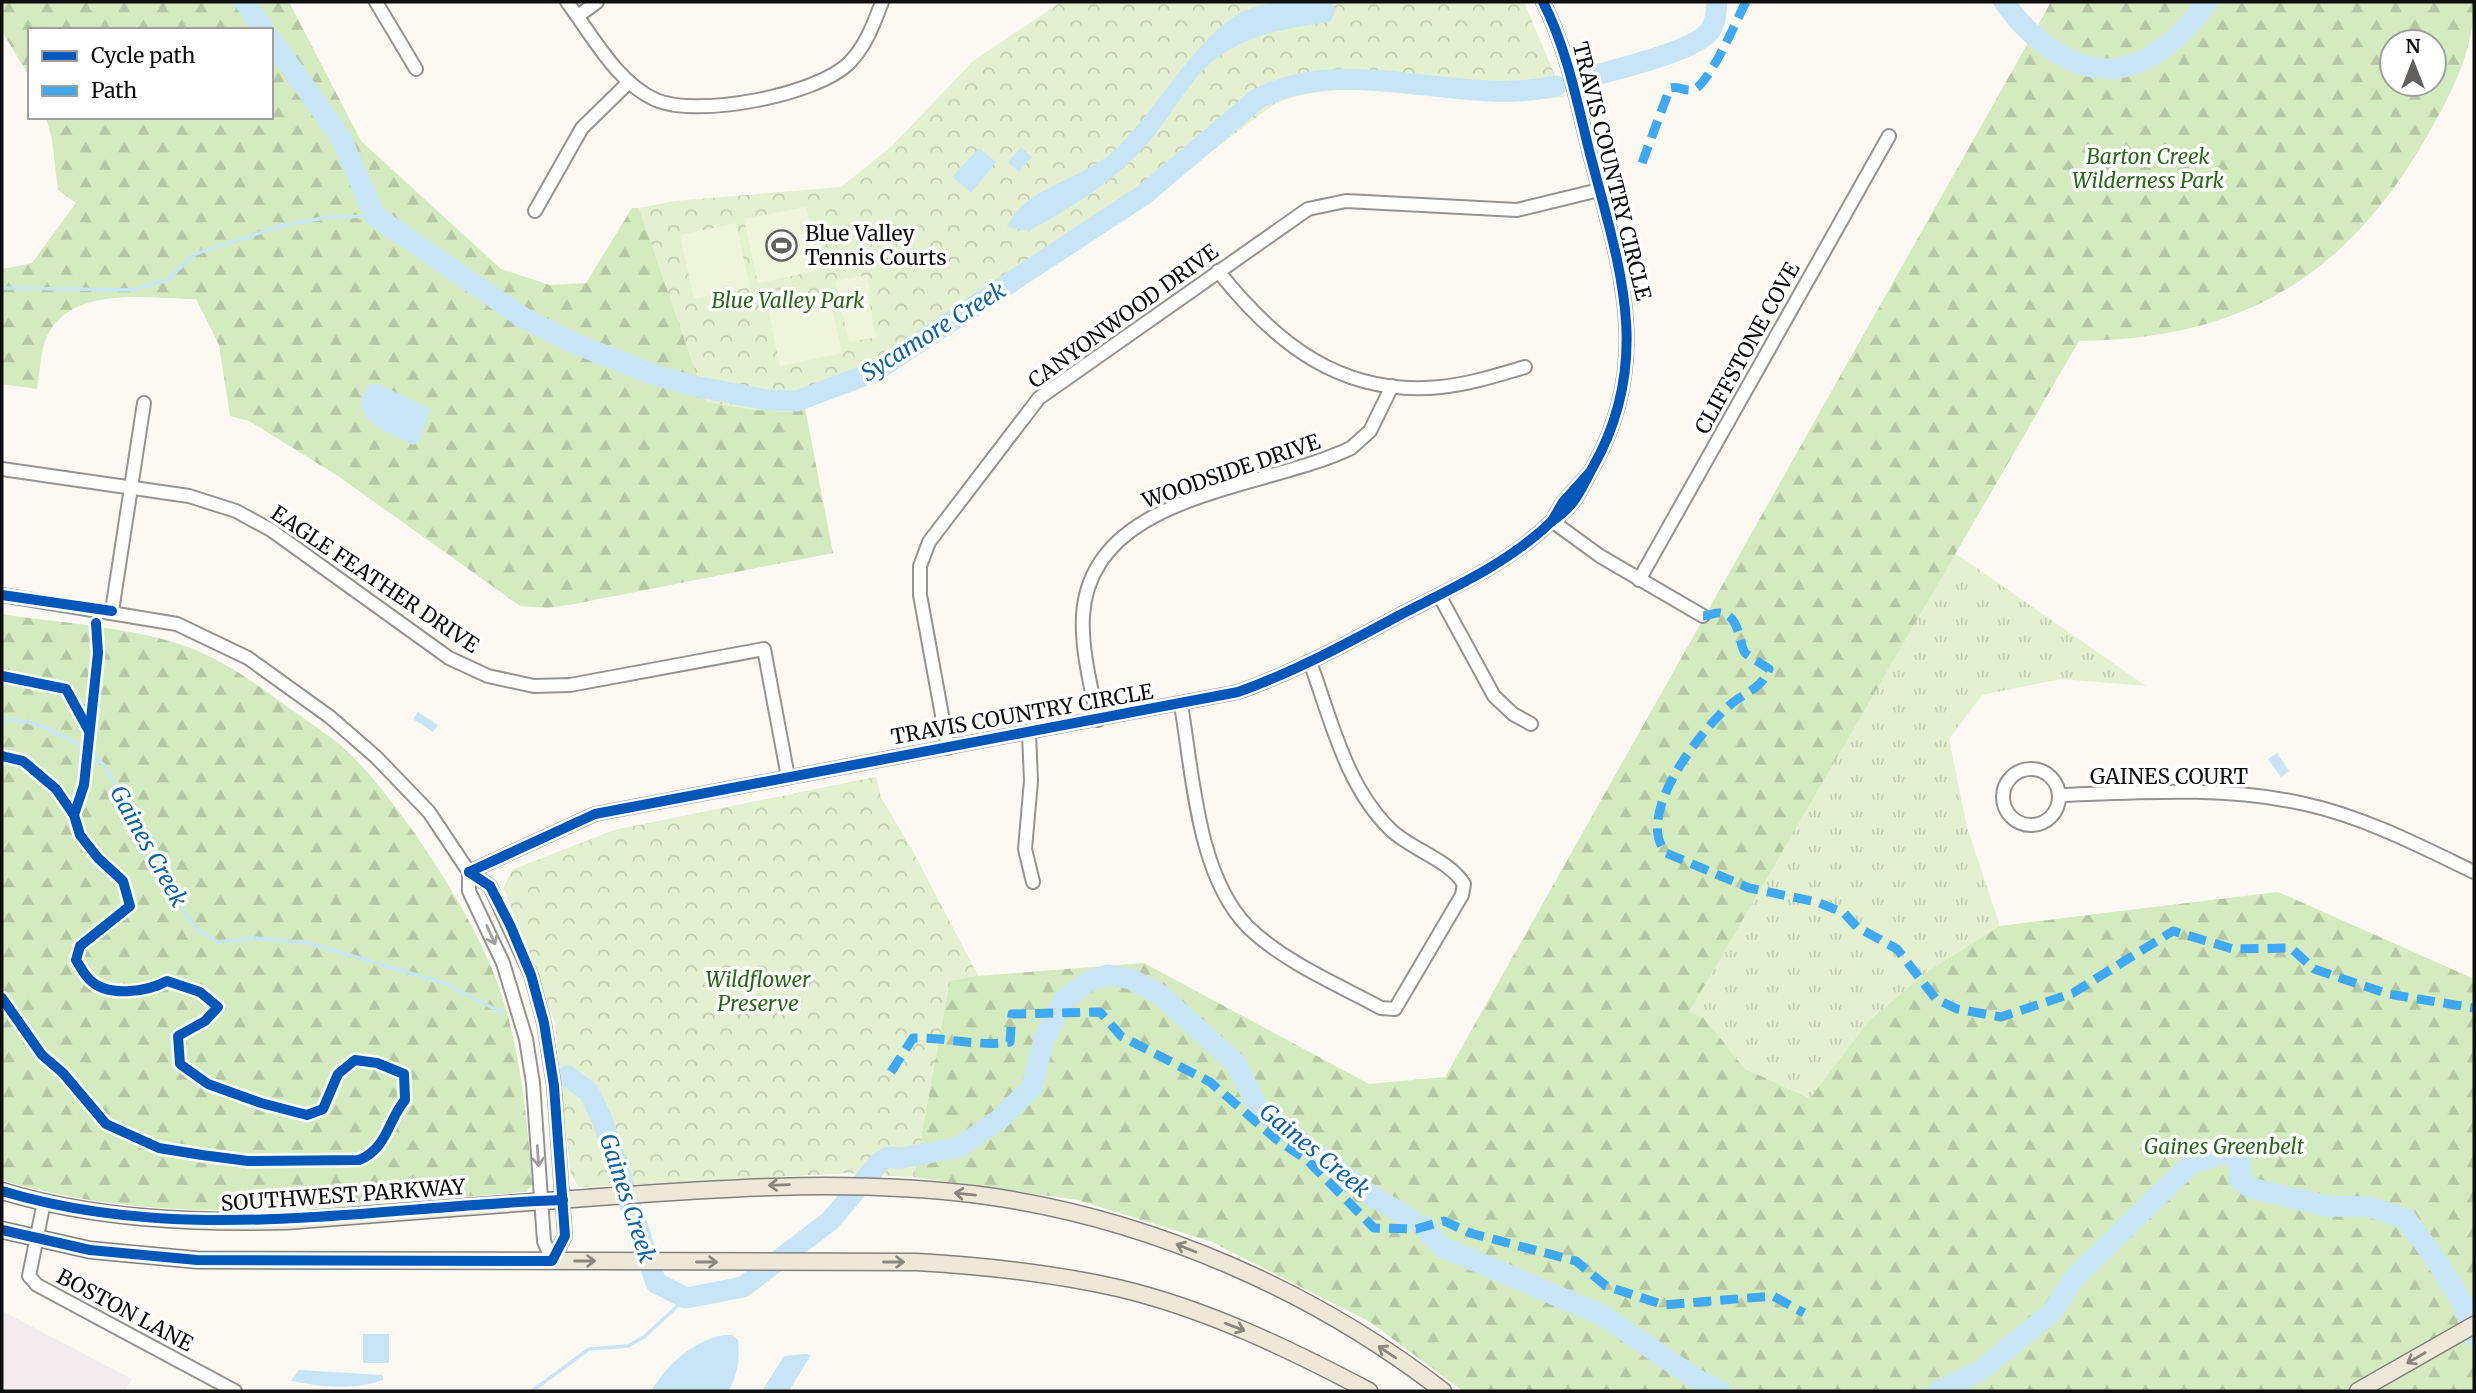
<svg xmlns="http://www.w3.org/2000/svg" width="2476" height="1393" font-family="Merriweather,serif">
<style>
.industrial{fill:#f3ecef}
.grass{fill:url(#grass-tufts)}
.forest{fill:url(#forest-firs);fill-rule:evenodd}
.park{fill:url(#park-crowns)}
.pitch{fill:#eef5db}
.water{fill:#c7e5f7}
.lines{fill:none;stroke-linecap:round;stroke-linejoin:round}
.stream{stroke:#c7e5f7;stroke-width:3.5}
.river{stroke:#c7e5f7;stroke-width:21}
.minor-casing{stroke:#959491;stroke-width:16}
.major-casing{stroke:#82817e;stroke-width:19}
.minor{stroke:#fefefd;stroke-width:12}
.major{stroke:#ede8d8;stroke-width:16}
.quiet{stroke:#3fa9f5;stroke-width:9;stroke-dasharray:18 9;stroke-linecap:butt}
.cycleway-casing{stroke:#fff;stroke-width:15}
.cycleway{stroke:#0057b8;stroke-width:10}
.oneway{stroke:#9e9e9d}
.oneway2{stroke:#89867d}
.labels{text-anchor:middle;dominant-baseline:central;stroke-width:7;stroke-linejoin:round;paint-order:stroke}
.park-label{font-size:21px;font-style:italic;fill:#2a681b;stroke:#fff}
.street-label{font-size:21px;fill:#0e0e0e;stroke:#fff}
.poi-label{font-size:21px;fill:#0e0e0e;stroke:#fff;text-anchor:start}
.water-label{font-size:23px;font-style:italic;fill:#1163a5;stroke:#fff}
</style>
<defs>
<pattern id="grass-tufts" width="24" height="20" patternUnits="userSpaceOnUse" patternTransform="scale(1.75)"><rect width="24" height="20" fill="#e4f1d1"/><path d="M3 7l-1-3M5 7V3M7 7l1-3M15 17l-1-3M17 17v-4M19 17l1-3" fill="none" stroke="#c2cdb2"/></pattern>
<pattern id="forest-firs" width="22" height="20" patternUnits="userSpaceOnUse" patternTransform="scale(1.75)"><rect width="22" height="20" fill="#d4eabf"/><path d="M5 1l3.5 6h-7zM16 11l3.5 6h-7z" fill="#b5c8a3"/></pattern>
<pattern id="park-crowns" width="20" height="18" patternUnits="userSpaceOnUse" patternTransform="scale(1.75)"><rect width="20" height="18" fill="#e4f1d1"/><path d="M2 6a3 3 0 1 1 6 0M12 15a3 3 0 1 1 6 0" fill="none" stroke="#c2cdb2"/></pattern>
</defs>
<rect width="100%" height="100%" fill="#fbf9f2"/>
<path class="industrial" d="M2 1311 132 1379 125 1391H2Z"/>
<path class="grass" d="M1945 546 2146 686 2061 679 1982 695 1949 739 1967 827 2000 926 2278 892 2474 979 1811 1098 1745 1069 1704 1018 1517 949Z"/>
<g class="forest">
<path d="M2 2H289L361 141 501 269 550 285 586 283 632 208H639L677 317 789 390 805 408 833 553 574 604 548 608 520 606 338 476 249 421 230 416 219 345 196 299C149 299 73 284 47 336 40 350 40 373 37 389L2 384V269L32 263 76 203 58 190 52 140 46 117H271V30H30V78L2 31Z"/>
<path d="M2051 2H2474C2474 49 2453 90 2430 131 2349 275 2245 339 2079 341L1689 1012 1704 1018 1745 1069 1810 1098 1869 1021 1927 972 2000 926 2278 892 2474 979V1391H1463L1370 1322 1212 1242 1078 1200 914 1177 847 1173 579 1187 571 1174 555 1022 504 888 512 870 615 830 876 777 881 798 912 850 978 976 1144 963 1369 1084 1445 1077ZM2392 42H2434V84H2392Z"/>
<path d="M2 614C58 623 132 627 185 646 228 661 265 691 302 717 317 728 335 739 348 752 400 802 476 919 499 987 521 1051 527 1119 532 1185L526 1192C349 1204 175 1232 2 1180Z"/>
</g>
<g class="park">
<path d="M1061 2H1524L1564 97C1512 104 1461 98 1409 94 1362 90 1318 84 1273 105L1140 205 896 367 827 400 790 412 753 410 706 402 639 208 674 201 841 187 892 146 973 61Z"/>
<path d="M876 777 881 798 912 850 978 976 950 981 914 1177 847 1173 579 1187 571 1174 555 1022 504 888 512 870 615 830Z"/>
</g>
<g class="pitch">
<path d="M806 207 820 270 758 283 744 219Z"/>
<path d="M736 223 750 287 694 299 680 235Z"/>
<path d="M867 275 870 293 858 296 868 295 876 337 849 342 835 281Z"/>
<path d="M828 291 842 353 780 366 767 304Z"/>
</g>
<g class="water">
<path d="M1273 2H1331L1336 10 1330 22C1281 28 1229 38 1196 78 1176 103 1160 132 1137 155 1101 190 1072 207 1029 231L1007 227C1021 189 1087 177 1115 150 1157 109 1185 53 1233 17 1243 9 1260 6 1273 2Z"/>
<path d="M1021 147 1032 157 1019 172 1008 162Z"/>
<path d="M979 148 996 162 971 193 952 177Z"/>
<path d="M371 384H378L430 408 420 441 413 445C394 435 356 424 362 397 364 390 365 388 371 384Z"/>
<path d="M418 712 438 725 433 732 413 719Z"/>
<path d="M2277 753 2289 771 2281 777 2268 759Z"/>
<rect x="363" y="1334" width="26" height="29"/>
<path d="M723 1335H732L738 1340C740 1359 738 1375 728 1391H651C668 1364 691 1342 723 1335Z"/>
<path d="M806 1354 811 1355 789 1391H762L784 1356Z"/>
<path d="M299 1370 383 1375V1380C351 1391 324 1387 291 1381Z"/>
</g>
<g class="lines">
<g class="stream">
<path d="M2 288 132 290 167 280 195 254 280 226 329 217 375 216"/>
<path d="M2 719C42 720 77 740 106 767L176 901 198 930 218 942 253 938 309 943 447 984 502 1013"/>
<path d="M532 1391 589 1349 628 1346 644 1337 686 1298"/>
</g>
<g class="river">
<path d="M245 2 264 30"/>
<path d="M2004 2C2027 35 2072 74 2117 68 2153 64 2188 30 2207 2"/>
<path d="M271 39 341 138 375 216 525 319 574 343 649 373 689 385 767 400 797 401 874 372 1145 194 1257 99C1351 51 1457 108 1556 86"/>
<path d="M1590 77C1619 68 1688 53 1708 33 1716 25 1716 12 1717 2"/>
<path d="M567 1076 589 1092 603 1122 656 1283 686 1298 743 1287 830 1221 879 1163 888 1157 902 1158 960 1147 1000 1119 1032 1087 1044 1039 1064 1000 1087 982 1108 975 1131 979 1159 994 1236 1063 1258 1109 1369 1194 1424 1227 1442 1247 1602 1315 1696 1379 1721 1391"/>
<path d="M1939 1391 1980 1371 2052 1312 2076 1276 2191 1164 2223 1153 2240 1157V1180L2251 1188 2326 1206 2370 1207 2406 1219 2432 1254 2463 1303 2474 1336"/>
</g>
<defs>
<g id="minor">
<path d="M376 2 416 69"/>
<path d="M567 2C592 35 617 83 656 100 698 118 817 95 849 63 866 46 874 23 882 2"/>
<path d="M1543 2C1567 49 1577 102 1590 154 1619 265 1654 359 1593 467 1579 492 1577 504 1552 521L1563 502 1590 472"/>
<path d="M578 16 597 2"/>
<path d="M535 211 582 128 629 82"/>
<path d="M1218 271C1276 344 1342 397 1441 387 1470 384 1498 375 1525 367"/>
<path d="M2 469 189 496 236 511 271 530 449 658 488 676 534 686 570 685 764 649 788 777"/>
<path d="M1639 580 1889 136"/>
<path d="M2 595 177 624 248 658 330 717 376 757 429 812 469 872 490 886 531 975 544 1023 554 1086 565 1236 552 1261"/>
<path d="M1439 595 1494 696 1513 714 1531 724"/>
<path d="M112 611 144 403"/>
<path d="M1181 705C1193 774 1197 875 1248 927 1284 962 1337 984 1381 1008L1395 1009 1462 895 1464 884C1448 859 1412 850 1391 830 1346 787 1331 719 1310 662"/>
<path d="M1098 720C1091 687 1081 649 1083 615 1091 492 1265 490 1351 448L1370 431 1392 386"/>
<path d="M1029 733 1031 781 1025 849 1033 882"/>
<path d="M948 748 920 595V566L929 542 1039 398 1308 209 1346 201 1517 210 1599 190"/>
<circle cx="2031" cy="797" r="28"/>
<path d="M2060 795C2142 792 2225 786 2305 804 2364 817 2420 846 2474 872"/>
<path d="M469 872 595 814 1238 692C1294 672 1346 644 1398 616 1452 588 1508 564 1552 521L1600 556 1703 616"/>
<path d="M469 872V891L503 963 526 1039 533 1083 544 1241 552 1261"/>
<path d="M44 1202 29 1276 37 1285 235 1391"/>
</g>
<g id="major">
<path d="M2 1191C94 1219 192 1223 287 1221 396 1212 504 1204 613 1196 738 1187 861 1179 987 1196 1150 1219 1313 1290 1443 1391"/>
<path d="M2 1230 90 1250 197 1260 917 1262C985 1266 1052 1273 1118 1288 1207 1309 1289 1349 1369 1391"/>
<path d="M2358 1391 2474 1325"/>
</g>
</defs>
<use href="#minor" class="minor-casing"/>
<use href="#major" class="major-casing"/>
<use href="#minor" class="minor"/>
<use href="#major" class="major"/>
<g class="quiet">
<path d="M1642 163 1670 88C1679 86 1684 91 1692 90 1709 87 1737 18 1746 2"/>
<path d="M1703 616C1710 616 1715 612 1721 613 1740 616 1738 641 1745 653L1769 669C1761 690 1746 691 1730 705 1700 731 1634 815 1666 853L1749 888 1817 902 1844 913 1857 927 1897 949 1936 999 1957 1009 2001 1017 2073 993 2173 931 2233 949 2291 948 2314 969 2388 994 2474 1008"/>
<path d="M891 1072 913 1038C946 1037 977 1047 1010 1042L1012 1014 1100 1012 1121 1036 1210 1082 1276 1139 1307 1160 1374 1228 1416 1229 1444 1221 1470 1233 1576 1261 1606 1286 1664 1305 1773 1296 1804 1313"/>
</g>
<defs>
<g id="cycleway">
<path d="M1543 2C1567 49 1577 102 1590 154 1619 265 1654 359 1593 467 1579 492 1577 504 1552 521L1563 502 1590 472"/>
<path d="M2 595 112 611"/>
<path d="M2 676 66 689 89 731"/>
<path d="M2 756 23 761 56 789 74 815 80 835 98 858 123 881 130 906 80 946 76 960C80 966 84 974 89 979 107 998 147 992 167 981L200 992 218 1007 205 1021 178 1036 180 1064 208 1084 261 1103 307 1115 323 1109 338 1074 355 1060 377 1063 404 1074 405 1100C388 1120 387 1149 359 1160L248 1161 202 1155 159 1148 106 1124 63 1073 42 1055 2 998"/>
<path d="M74 815 84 785 98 653 96 623"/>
<path d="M469 872 595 814 1238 692C1294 672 1346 644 1398 616 1452 588 1508 564 1552 521"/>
<path d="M2 1191C187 1247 375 1206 563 1200"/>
<path d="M2 1230 90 1250 197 1260 552 1261 565 1236 554 1086 544 1023 531 975 510 925 490 886 469 872"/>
</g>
</defs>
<use href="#cycleway" class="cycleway-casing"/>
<use href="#cycleway" class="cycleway"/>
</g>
<defs><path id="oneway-shaft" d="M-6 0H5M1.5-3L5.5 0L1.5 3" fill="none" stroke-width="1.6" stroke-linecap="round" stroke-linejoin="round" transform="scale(1.75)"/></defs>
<g class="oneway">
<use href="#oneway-shaft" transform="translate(491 935) rotate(66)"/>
<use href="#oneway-shaft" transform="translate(538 1156) rotate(86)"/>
</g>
<g class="oneway2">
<use href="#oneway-shaft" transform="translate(779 1185) rotate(178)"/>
<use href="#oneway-shaft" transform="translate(965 1194) rotate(-174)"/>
<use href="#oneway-shaft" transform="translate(1186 1248) rotate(-158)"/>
<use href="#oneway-shaft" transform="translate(585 1261)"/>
<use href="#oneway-shaft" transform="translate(707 1262)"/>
<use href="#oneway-shaft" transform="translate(894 1262)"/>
<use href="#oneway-shaft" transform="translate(1235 1327) rotate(21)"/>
<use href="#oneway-shaft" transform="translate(1387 1352) rotate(-146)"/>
<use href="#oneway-shaft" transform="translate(2416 1358) rotate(150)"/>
</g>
<defs>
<symbol id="stadium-ring" viewBox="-11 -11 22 22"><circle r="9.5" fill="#fff" stroke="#61605e" stroke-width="1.5"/><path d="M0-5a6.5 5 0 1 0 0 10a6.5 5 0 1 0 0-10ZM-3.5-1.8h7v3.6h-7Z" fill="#61605e"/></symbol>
</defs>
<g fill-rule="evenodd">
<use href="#stadium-ring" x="764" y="228" width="35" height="35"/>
</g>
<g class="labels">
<g class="park-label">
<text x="2148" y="156">Barton Creek<tspan x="2148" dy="24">Wilderness Park</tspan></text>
<text x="788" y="300">Blue Valley Park</text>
<text x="758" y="979">Wildflower<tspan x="758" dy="24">Preserve</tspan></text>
<text x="2224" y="1146">Gaines Greenbelt</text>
</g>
<g class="street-label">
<text transform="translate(1612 171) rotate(76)">TRAVIS COUNTRY CIRCLE</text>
<text transform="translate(1123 316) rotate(-36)">CANYONWOOD DRIVE</text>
<text transform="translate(1747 348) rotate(-61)">CLIFFSTONE COVE</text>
<text transform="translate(1231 471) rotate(-19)">WOODSIDE DRIVE</text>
<text transform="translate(375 579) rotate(34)">EAGLE FEATHER DRIVE</text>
<text transform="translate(1022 714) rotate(-10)">TRAVIS COUNTRY CIRCLE</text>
<text x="2169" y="776">GAINES COURT</text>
<text transform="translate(343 1195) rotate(-4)">SOUTHWEST PARKWAY</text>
<text transform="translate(125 1310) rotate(28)">BOSTON LANE</text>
</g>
<g class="poi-label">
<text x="805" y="233">Blue Valley<tspan x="805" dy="24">Tennis Courts</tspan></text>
</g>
<g class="water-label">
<text transform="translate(933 331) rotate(-32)">Sycamore Creek</text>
<text transform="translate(149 846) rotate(61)">Gaines Creek</text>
<text transform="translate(1315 1150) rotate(39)">Gaines Creek</text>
<text transform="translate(628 1198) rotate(72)">Gaines Creek</text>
</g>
</g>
<rect width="2476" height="1393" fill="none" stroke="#0e0e0e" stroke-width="7"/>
<rect x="28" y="28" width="245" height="91" fill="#ffffff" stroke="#9f9f9f" stroke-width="2"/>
<rect x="42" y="51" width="35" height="10" fill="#0057b8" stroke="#9f9f9f" stroke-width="2"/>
<text x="91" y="63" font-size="21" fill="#0e0e0e">Cycle path</text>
<rect x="42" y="86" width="35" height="10" fill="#3fa9f5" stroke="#9f9f9f" stroke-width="2"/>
<text x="91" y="98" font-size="21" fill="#0e0e0e">Path</text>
<g transform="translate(2413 63)"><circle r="33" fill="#ffffff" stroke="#9f9f9f" stroke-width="2"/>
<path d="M0-5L12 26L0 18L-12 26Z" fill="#61605e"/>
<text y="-10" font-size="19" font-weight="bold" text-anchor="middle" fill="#0e0e0e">N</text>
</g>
</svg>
